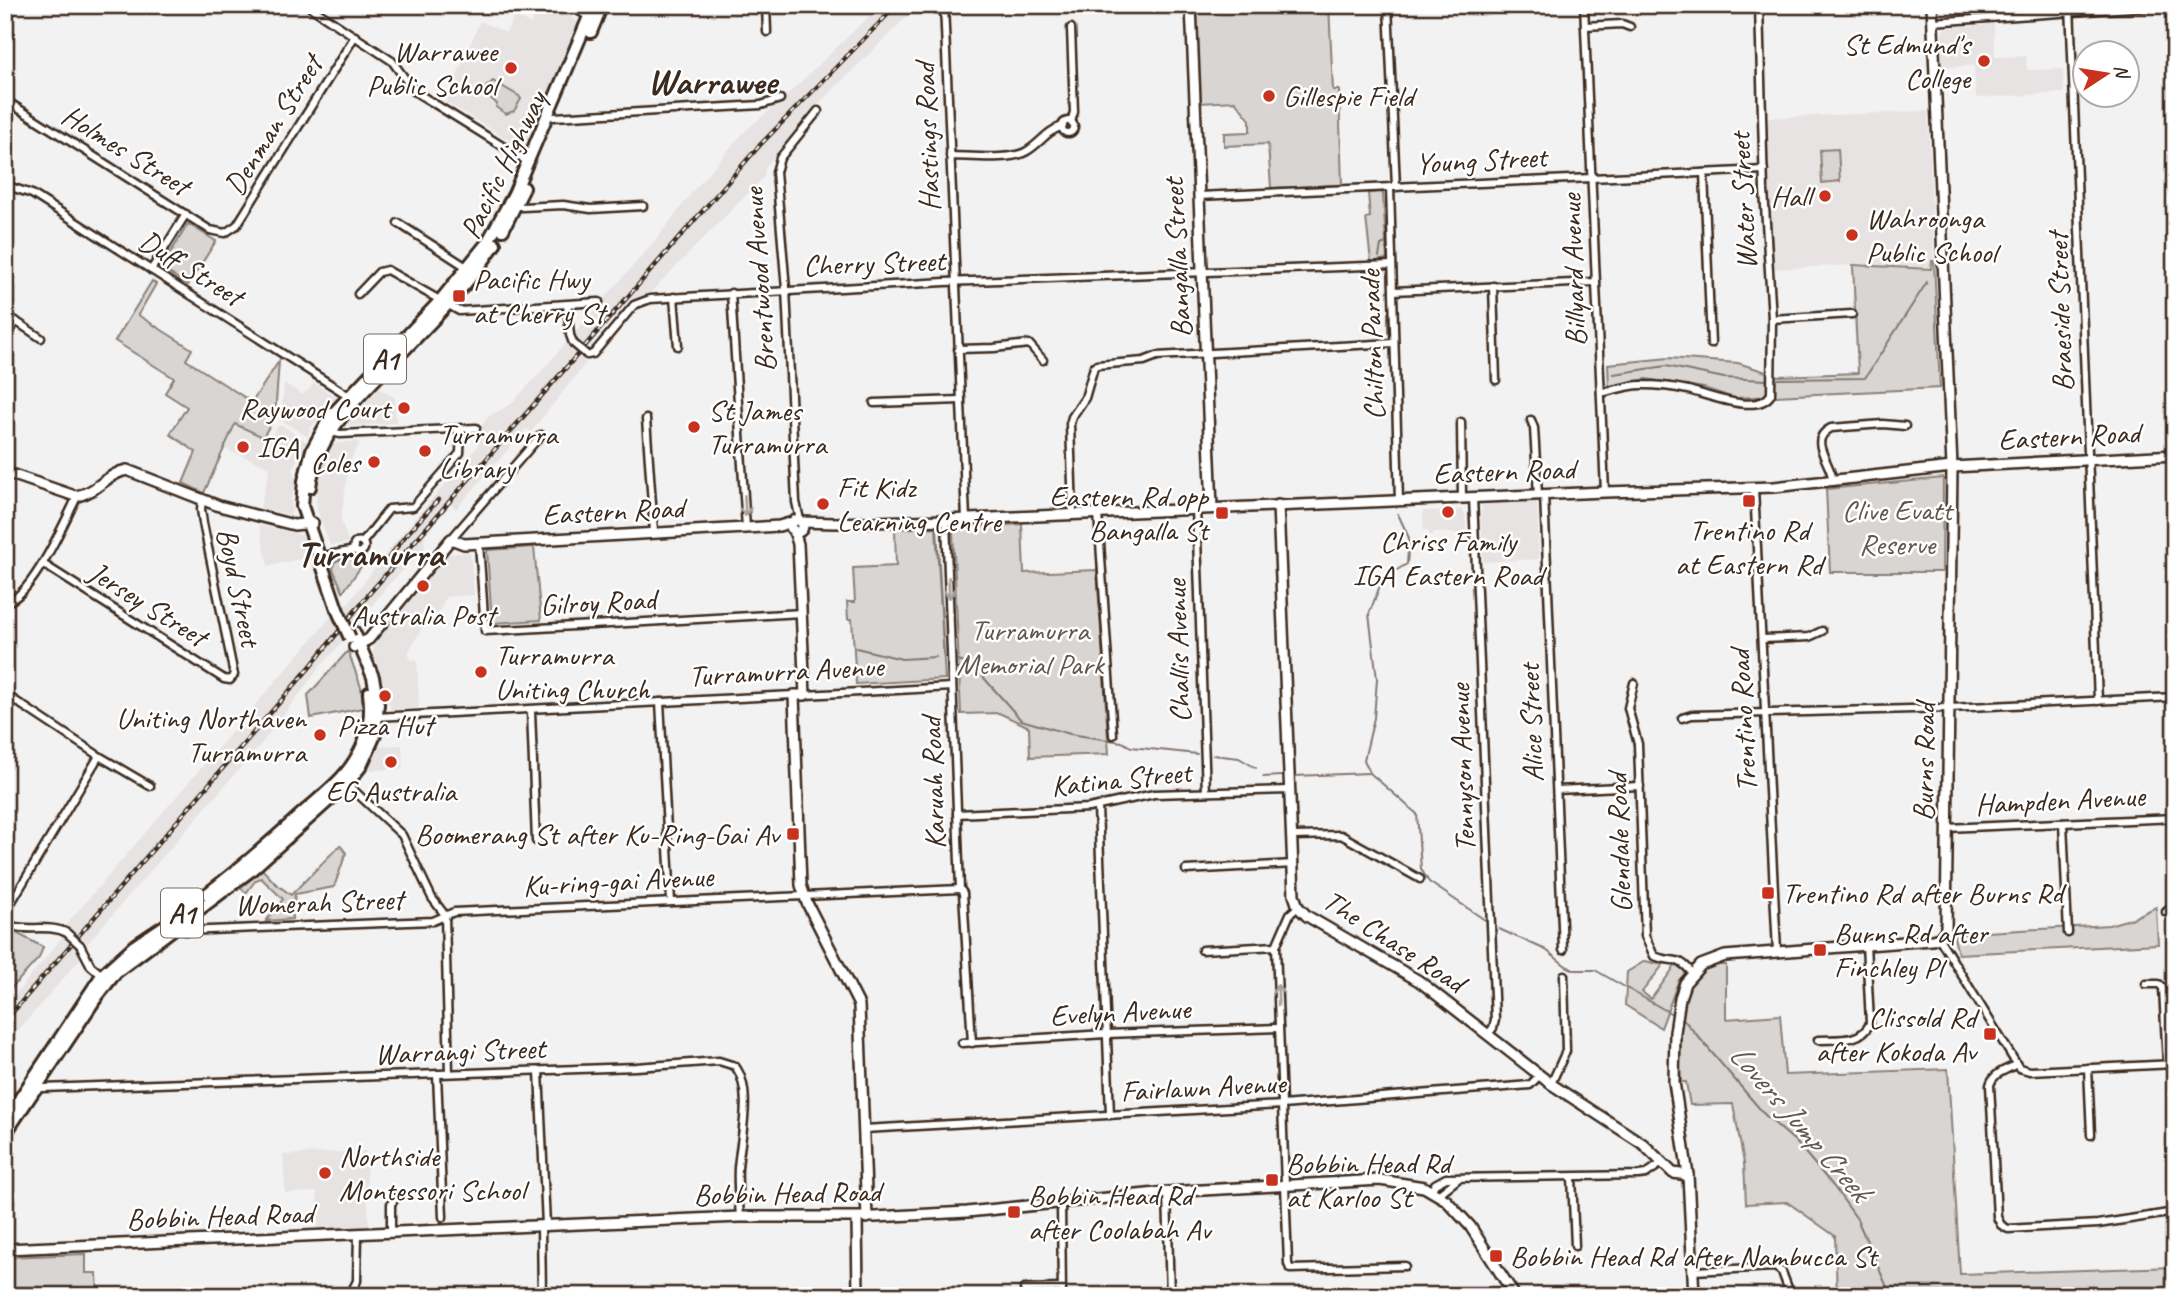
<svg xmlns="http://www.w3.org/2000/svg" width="2180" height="1301" font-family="Caveat,sans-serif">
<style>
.built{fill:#e6e3e2}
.green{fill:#d8d5d2;stroke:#8a8078;stroke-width:2}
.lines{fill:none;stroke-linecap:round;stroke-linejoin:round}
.stream{stroke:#827770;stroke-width:2}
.street-casing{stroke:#3b2a1e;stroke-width:11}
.secondary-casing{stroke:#3b2a1e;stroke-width:14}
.highway-casing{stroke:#3b2a1e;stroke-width:16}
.street{stroke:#fff;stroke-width:6}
.secondary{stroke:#fff;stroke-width:9}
.highway{stroke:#fff;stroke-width:10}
.rail-casing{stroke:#3b2a1e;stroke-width:4.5}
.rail{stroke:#fff;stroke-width:2;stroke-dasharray:5;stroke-linecap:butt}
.street-bridge-casing{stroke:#3b2a1e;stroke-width:11;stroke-linecap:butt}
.highway-bridge-casing{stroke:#3b2a1e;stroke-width:16;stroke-linecap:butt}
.street-bridge{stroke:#fff;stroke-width:6}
.highway-bridge{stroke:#fff;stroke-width:10}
.oneway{stroke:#a79f9a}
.poi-dot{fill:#c8321e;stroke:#fff;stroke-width:2.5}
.labels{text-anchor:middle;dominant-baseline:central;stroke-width:5;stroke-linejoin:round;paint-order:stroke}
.shield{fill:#fff;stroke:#766a62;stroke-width:2}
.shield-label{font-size:28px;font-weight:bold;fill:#3b2a1e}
.poi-label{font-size:30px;fill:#3b2a1e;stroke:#fff;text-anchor:start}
.street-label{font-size:30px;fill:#3b2a1e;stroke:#fff}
.park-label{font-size:30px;fill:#62554b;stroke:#fff}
.water-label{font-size:32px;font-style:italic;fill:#65574e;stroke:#fff}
.district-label{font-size:37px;font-weight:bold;fill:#3b2a1e;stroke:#fff}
</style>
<rect width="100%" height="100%" fill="#f3f2f2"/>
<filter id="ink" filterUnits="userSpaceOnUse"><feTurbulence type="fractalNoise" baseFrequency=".0143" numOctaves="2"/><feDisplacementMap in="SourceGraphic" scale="14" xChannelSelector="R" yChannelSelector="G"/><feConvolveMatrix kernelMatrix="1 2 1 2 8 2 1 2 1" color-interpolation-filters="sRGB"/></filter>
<g filter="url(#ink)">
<g class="built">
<path d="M540 5H553L580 23 525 150 446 102 480 21 506 33 515 16 530 24Z"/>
<path d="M881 5H919L806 116 765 168 764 177 651 292 629 300 588 348 583 359 586 363 531 432 526 429 456 509 451 504 424 536 425 549 387 586 357 625 321 666 262 743 86 945 82 941 78 946 80 959 5 1046V1007L61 939 65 926 331 617 348 603 395 542 478 446 477 433 488 417 511 404 539 374 658 237 694 190 742 134 786 96Z"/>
<path d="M1994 24 1995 57 2026 56 2027 70 2063 69 2064 93 1976 98 1974 66 1942 67V32L1945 28Z"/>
<path d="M1928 111 1934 261H1932L1931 269 1858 363 1852 314 1853 265 1773 269 1766 118Z"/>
<path d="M284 383 303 395 305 391 307 392 314 383 339 399 310 428 308 437 281 420Z"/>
<path d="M378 388 395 398 396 423 349 426 348 423Z"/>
<path d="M236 424 268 440 277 427 282 425 307 442 303 458 298 456 294 468 293 476 297 478 291 499 292 513 289 515 260 508 270 467 225 449Z"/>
<path d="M357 441 359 445 353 454 347 477 341 520 349 543 330 545 317 510 316 496 319 475 332 444Z"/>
<path d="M1537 502 1539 559 1483 562 1481 510 1483 505Z"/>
<path d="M1462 510 1465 514 1466 532 1464 534 1433 532V535H1429V530H1424L1423 511Z"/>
<path d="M259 525 303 535 310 557 268 566Z"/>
<path d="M470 552 474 595 446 597 434 622 425 623 409 651 410 660H417L419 706 417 708 391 710 380 672 373 656 374 645 447 554Z"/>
<path d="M402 745 403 769 367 770 379 746Z"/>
<path d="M366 1151 369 1226 318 1228 317 1192 285 1193 283 1155Z"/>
</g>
<g class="green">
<path d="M1196 5H1329L1333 90H1339L1342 185 1271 188 1268 144 1224 146V133L1250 132V120L1235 101 1200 103Z"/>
<path d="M493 81 519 96 521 99 514 111 506 114 496 107 497 104 484 92 486 87Z"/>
<path d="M1838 149 1840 181 1822 183 1820 150Z"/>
<path d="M1381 192 1383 194 1387 259 1371 262 1366 218 1370 217 1368 193Z"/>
<path d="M188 224 216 241 188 285 161 268Z"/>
<path d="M1932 261H1934L1940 388 1734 398 1704 388 1646 379 1609 387 1608 364 1669 358 1738 363 1779 376 1858 373 1853 265 1931 269Z"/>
<path d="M152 281 156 284 138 315 192 349 186 360 252 402 279 361 275 416 263 437 235 424 204 493 183 483 196 452 170 434 187 407 165 393 174 378 115 341Z"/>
<path d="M1943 478 1942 572H1830L1826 489Z"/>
<path d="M1022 524 1024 573 1097 570 1109 754 1030 757 1029 727 999 713 961 714 953 532 956 528Z"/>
<path d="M936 527 945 679 856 684 852 619H848L847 602H855L853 568 896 566 895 529Z"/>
<path d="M534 547 541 620 492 623 487 550Z"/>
<path d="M356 558 365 561 343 592 333 569 334 562 339 560Z"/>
<path d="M348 651 361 687 363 708 311 718 308 695Z"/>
<path d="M340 845 346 853 334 887 295 894 292 919 266 921 283 899 261 878 256 880 246 893 240 887 262 869 275 883 291 895Z"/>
<path d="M2156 907 2158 944 1958 954 1953 934 2109 925 2133 918Z"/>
<path d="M5 927 43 947 39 958 5 995Z"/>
<path d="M1645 961 1663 965 1642 992 1651 999 1675 966 1681 967 1686 972 1678 982 1661 1028 1625 1005 1627 972Z"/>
<path d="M1708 965H1726V1019L1780 1015 1785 1075 1948 1069 1960 1274 2175 1267V1296H1837L1835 1236 1787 1202 1746 1204 1744 1163 1733 1104 1690 1105 1686 1082H1681C1679 1045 1669 986 1708 965Z"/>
<path d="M86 1254V1273H97L98 1296H6L5 1257Z"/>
</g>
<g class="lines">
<g class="stream">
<path d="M1379 257 1381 245 1388 242"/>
<path d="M1388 313V333"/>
<path d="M1614 374 1666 366 1724 378 1766 380"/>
<path d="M1778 379 1865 378 1927 282"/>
<path d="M1398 514 1409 538 1407 564 1383 578 1369 614 1377 679 1374 718 1364 760 1370 773 1417 814 1421 869 1429 882 1485 920"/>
<path d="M937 527 944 657"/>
<path d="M856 648 902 659 936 657"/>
<path d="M958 660 977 670 1021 720 1070 734 1122 742 1131 747 1197 754"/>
<path d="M1213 755 1239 758 1256 768"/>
<path d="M1294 776 1369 773"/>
<path d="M1263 777 1282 776"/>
<path d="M1499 929 1546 950 1566 966 1575 970H1595L1672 1014"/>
<path d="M1684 1020 1765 1115 1796 1142 1834 1187 1857 1219 1891 1296"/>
</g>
<defs>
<g id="street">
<path d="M307 5 392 61 414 91 528 162"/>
<path d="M569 5 589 17"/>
<path d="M766 5 767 32"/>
<path d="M944 5 966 519"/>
<path d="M1388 5 1396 187"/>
<path d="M1584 5 1605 492"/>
<path d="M2070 5 2098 701"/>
<path d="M860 6 861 5"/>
<path d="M1932 22 2175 5"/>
<path d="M1585 26 1622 24 1630 27"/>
<path d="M1071 28 1074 112 1071 122"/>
<path d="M5 100 210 230 225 233 237 225 355 36"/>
<path d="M554 117 761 105 780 99"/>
<circle cx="1068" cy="127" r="6"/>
<path d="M950 156C970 156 1011 161 1027 151 1041 143 1046 131 1063 126"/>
<path d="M1704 173 1711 344"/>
<path d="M5 185 32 194 349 396"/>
<path d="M1390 187 1399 501"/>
<path d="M1199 196 1764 170"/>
<path d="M517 204 522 207 563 205 591 209 643 206"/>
<path d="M398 223 468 268"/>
<path d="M151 270 186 214"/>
<path d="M1493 286 1496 380"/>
<path d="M1393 291 1596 282"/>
<path d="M731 293 746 528"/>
<path d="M358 294 379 272 387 270 459 311 599 302"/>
<path d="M674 297 678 346"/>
<path d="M567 305 570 335 573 343"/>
<path d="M5 314 41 338"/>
<path d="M1772 319 1852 314"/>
<path d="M5 338 16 321"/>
<path d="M958 349 994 348 1029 344 1043 360"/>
<path d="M587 355 593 354 634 305 650 299 945 282 1392 265"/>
<path d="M1601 393C1615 390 1631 384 1644 385 1659 385 1674 387 1688 390 1708 395 1759 416 1771 394L1772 319 1764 190 1759 5"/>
<path d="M874 403 961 400"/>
<path d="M646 419 654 532"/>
<path d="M1531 420 1534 428 1538 495"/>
<path d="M1461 422 1462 498"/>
<path d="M331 432 340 434 476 428"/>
<path d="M1833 482C1832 462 1806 441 1831 428L1883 424 1905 426"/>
<path d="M1754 488 1777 951"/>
<path d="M1544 494 1563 950"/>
<path d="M1473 497 1495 1020 1493 1028 1488 1034"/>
<path d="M1196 509 1206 792"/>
<path d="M1098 513 1113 735"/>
<path d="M1073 514 1070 424 1072 417 1085 398 1094 367 1097 365 1144 361 1157 356 1394 343"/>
<path d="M800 520 796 502 786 289 776 172 780 158 818 111"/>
<path d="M946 520 960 889 963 893 972 1043"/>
<path d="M451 539 541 435"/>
<circle cx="359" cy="547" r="5.5"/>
<path d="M363 542 389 509 413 507 460 453 461 428"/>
<path d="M479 543 485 631 802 613"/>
<path d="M324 556 355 550"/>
<path d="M43 564 224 679 230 680 234 675 203 523 201 509 202 501"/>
<path d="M5 602C31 600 66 518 78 495"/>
<path d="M1762 639 1809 637 1822 631"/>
<path d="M1634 683 1628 708 1638 744 1645 936 1654 956C1673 964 1677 954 1692 973"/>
<path d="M5 694 99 756 150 786"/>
<path d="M805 695 952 687"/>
<path d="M660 702 671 902"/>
<path d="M531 711 536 841"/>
<path d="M376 717 794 695"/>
<path d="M1682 718 1692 715 1949 708 2175 697"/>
<path d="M347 784 402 835 432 898 445 915"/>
<path d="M1557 790 1640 786"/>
<path d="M1098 807 1110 1115"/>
<path d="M957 814 1089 808 1154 794 1290 790"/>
<path d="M2063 823 2068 933"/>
<path d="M1947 828 2175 818"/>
<path d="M1292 836 1341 835 1420 879"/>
<path d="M1186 870 1294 864"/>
<path d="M2166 912 2175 903"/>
<path d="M5 913 99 756"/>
<path d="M445 915 449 1073"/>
<path d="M5 924C24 933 49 923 67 933"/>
<path d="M176 926 185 931 433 921 454 912 960 889"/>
<path d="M1939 938 2019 1068 2030 1071 2175 1064"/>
<path d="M80 945 91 966 102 975"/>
<path d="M1276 946 1288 1264 1290 1269 1405 1266"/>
<path d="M1202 950 1276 946 1290 914 1298 907"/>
<path d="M2146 984H2159L2163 988 2167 1064"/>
<path d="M1818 1040C1837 1039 1862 1043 1870 1023L1866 944"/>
<path d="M962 1043 1106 1034 1279 1028"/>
<path d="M2015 1065C2005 1071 1993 1073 1990 1085L1997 1217 2001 1225 2008 1229 2098 1224 2175 1212"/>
<path d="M2088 1068 2091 1135"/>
<path d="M539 1071 546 1225"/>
<path d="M437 1074 443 1217"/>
<path d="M1551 1084 1566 1051 1564 975"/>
<path d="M35 1091 42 1088 636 1067 719 1061 735 1066C754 1091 740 1139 738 1168 737 1184 739 1201 740 1217"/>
<path d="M864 1129 1282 1105 1530 1085 1540 1075"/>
<path d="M1572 1177 1575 1246"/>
<path d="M1432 1190 1435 1184 1446 1178 1639 1175 1646 1174 1662 1163"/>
<path d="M1167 1192 1170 1296"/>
<path d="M1439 1194 1458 1179"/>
<path d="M1061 1203 1062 1296"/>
<path d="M541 1225 542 1296"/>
<path d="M391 1233V1204L398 1195"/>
<path d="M1693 1271 1775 1267 1782 1272 1791 1296"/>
<path d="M1024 1289 1062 1288"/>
<path d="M349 1296 357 1281 358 1235"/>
</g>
<g id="secondary">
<path d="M1191 5 1212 508"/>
<path d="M5 472 75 496C96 494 107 473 127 470L219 506 294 525 313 523"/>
<path d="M1278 505 1294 895 1298 907 1307 916 1419 981 1551 1084 1643 1144 1673 1173 1688 1175"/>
<circle cx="797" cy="526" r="6"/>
<path d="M802 522 834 523 946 520 1605 492 1774 487 1952 467 2175 455"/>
<path d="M794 531 798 544 805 695H794L801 885 807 903 859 1005 867 1218"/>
<path d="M354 647 369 639 451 539 464 544 779 526 793 522"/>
<path d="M857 1218 858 1296"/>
<path d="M5 1249 740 1217H875L967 1212 1167 1192 1380 1180 1424 1187 1446 1200 1470 1226 1515 1296"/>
<path d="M1694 1296 1688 1175 1674 1082 1675 1032 1680 998 1685 983 1701 965 1725 956 1932 940 1939 938 1946 930 1952 467 1932 5"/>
</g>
<g id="highway">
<path d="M591 32 602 5"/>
<path d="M503 230 524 188"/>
<path d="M310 487C316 430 370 386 407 347 439 314 470 282 495 244"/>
<path d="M337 609 302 506 304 481 312 450 330 417 440 301 487 243 514 194 594 5"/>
<path d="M207 894C241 868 274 839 306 810 323 795 343 780 355 760 368 740 372 716 369 693"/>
<path d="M5 1121 102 975 133 947 169 923"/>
<path d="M5 1134 96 998 116 972 250 871 347 784 361 766 375 735 378 704 373 677 354 632"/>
</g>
</defs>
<use href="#street" class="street-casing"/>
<use href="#secondary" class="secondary-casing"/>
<use href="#highway" class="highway-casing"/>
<use href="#street" class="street"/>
<use href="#secondary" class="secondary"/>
<use href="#highway" class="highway"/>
<defs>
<g id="rail">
<path d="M388 559 406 535 438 500"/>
<path d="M5 1021 310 667 368 595 760 145 897 5"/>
</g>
</defs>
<use href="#rail" class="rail-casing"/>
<use href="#rail" class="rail"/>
<defs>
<g id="street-bridge">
<path d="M573 343 587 355"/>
<path d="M67 933 80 945"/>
</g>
<path id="highway-bridge" d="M337 609 350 638"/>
</defs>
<use href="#street-bridge" class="street-bridge-casing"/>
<use href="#highway-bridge" class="highway-bridge-casing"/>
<use href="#street-bridge" class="street-bridge"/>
<use href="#highway-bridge" class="highway-bridge"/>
</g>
<defs><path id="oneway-shaft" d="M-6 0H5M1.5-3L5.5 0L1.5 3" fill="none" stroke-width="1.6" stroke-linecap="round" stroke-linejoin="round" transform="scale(1.75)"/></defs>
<g class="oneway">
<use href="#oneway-shaft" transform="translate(745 506) rotate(87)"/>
<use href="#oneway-shaft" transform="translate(949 588) rotate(88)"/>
<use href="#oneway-shaft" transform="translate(1278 995) rotate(-92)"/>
</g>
</g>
<g class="poi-dot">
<circle cx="1984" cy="61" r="7"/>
<circle cx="511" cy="68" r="7"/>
<circle cx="1269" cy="96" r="7"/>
<circle cx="1825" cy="196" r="7"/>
<circle cx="1852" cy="235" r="7"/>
<rect x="452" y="289" width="14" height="14" rx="3.5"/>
<circle cx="404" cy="408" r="7"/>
<circle cx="694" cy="427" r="7"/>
<circle cx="243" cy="447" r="7"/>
<circle cx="425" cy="451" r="7"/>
<circle cx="374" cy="462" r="7"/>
<rect x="1742" y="494" width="14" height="14" rx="3.5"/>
<circle cx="823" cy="504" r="7"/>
<circle cx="1448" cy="512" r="7"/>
<rect x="1215" y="506" width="14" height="14" rx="3.5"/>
<circle cx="423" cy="586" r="7"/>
<circle cx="481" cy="672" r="7"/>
<circle cx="385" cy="696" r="7"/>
<circle cx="320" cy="735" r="7"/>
<circle cx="391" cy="762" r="7"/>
<rect x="786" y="827" width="14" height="14" rx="3.5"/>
<rect x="1761" y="886" width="14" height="14" rx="3.5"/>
<rect x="1813" y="943" width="14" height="14" rx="3.5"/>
<rect x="1983" y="1027" width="14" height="14" rx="3.5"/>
<circle cx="325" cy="1173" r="7"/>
<rect x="1265" y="1173" width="14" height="14" rx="3.5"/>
<rect x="1007" y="1205" width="14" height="14" rx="3.5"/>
<rect x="1489" y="1249" width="14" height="14" rx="3.5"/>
</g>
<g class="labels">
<g class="shield">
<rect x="364" y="334.5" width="42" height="49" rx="5"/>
<rect x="161" y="888.5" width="42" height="49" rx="5"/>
</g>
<g class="shield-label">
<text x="385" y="359">A1</text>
<text x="182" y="913">A1</text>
</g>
<g class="poi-label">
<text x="1970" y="44" text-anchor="end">St Edmund's<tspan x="1970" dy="34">College</tspan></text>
<text x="497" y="51" text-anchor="end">Warrawee<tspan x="497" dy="34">Public School</tspan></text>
<text x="1283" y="96">Gillespie Field</text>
<text x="1811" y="196" text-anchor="end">Hall</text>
<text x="1866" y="218">Wahroonga<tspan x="1866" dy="34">Public School</tspan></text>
<text x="473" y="279">Pacific Hwy<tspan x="473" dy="34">at Cherry St</tspan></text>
<text x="390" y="408" text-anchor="end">Raywood Court</text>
<text x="708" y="410">St James<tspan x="708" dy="34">Turramurra</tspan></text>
<text x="439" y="434">Turramurra<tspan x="439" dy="34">Library</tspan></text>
<text x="257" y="447">IGA</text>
<text x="360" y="462" text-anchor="end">Coles</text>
<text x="837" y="487">Fit Kidz<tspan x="837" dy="34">Learning Centre</tspan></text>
<text x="1208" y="496" text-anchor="end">Eastern Rd opp<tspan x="1208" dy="34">Bangalla St</tspan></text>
<text x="1749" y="530" text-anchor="middle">Trentino Rd<tspan x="1749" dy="34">at Eastern Rd</tspan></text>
<text x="1448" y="541" text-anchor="middle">Chriss Family<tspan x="1448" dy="34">IGA Eastern Road</tspan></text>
<text x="423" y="615" text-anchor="middle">Australia Post</text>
<text x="495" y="655">Turramurra<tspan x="495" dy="34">Uniting Church</tspan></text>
<text x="306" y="718" text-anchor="end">Uniting Northaven<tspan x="306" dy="34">Turramurra</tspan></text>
<text x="385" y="725" text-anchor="middle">Pizza Hut</text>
<text x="391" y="791" text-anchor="middle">EG Australia</text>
<text x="779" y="834" text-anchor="end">Boomerang St after Ku-Ring-Gai Av</text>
<text x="1782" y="893">Trentino Rd after Burns Rd</text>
<text x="1834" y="933">Burns Rd after<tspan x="1834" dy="34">Finchley Pl</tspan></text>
<text x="1976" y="1017" text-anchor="end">Clissold Rd<tspan x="1976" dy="34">after Kokoda Av</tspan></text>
<text x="339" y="1156">Northside<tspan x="339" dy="34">Montessori School</tspan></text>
<text x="1286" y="1163">Bobbin Head Rd<tspan x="1286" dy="34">at Karloo St</tspan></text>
<text x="1028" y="1195">Bobbin Head Rd<tspan x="1028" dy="34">after Coolabah Av</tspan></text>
<text x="1510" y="1256">Bobbin Head Rd after Nambucca St</text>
</g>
<g class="street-label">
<text transform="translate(273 125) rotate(-58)">Denman Street</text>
<text transform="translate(927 137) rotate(-92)">Hastings Road</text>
<text transform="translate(126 150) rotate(32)">Holmes Street</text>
<text transform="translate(1481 160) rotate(-3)">Young Street</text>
<text transform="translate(503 165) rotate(-64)">Pacific Highway</text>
<text transform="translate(1743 201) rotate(-93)">Water Street</text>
<text transform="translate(1177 258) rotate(-93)">Bangalla Street</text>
<text transform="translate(874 263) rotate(-2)">Cherry Street</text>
<text transform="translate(191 268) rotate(32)">Duff Street</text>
<text transform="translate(1573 270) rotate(-92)">Billyard Avenue</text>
<text transform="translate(759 280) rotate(-94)">Brentwood Avenue</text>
<text transform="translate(2060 312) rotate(-92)">Braeside Street</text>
<text transform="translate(1372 345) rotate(-92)">Chilton Parade</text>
<text transform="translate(2069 436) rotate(-3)">Eastern Road</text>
<text transform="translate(1504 471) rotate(-2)">Eastern Road</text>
<text transform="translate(613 511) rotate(-3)">Eastern Road</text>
<text transform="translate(239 587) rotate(78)">Boyd Street</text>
<text transform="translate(598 602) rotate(-3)">Gilroy Road</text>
<text transform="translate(148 604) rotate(32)">Jersey Street</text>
<text transform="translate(1178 651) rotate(-92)">Challis Avenue</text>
<text transform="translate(786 671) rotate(-3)">Turramurra Avenue</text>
<text transform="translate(1743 721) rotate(-93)">Trentino Road</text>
<text transform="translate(1531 723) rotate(-92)">Alice Street</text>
<text transform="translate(1924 762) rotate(-89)">Burns Road</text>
<text transform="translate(1462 768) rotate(-92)">Tennyson Avenue</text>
<text transform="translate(1121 779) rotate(-6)">Katina Street</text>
<text transform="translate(933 783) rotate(-92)">Karuah Road</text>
<text transform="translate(2060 800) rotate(-3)">Hampden Avenue</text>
<text transform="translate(1619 843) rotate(-92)">Glendale Road</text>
<text transform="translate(618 881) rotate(-3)">Ku-ring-gai Avenue</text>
<text transform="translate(319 902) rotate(-2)">Womerah Street</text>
<text transform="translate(1394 941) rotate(33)">The Chase Road</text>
<text transform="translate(1120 1012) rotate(-3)">Evelyn Avenue</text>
<text transform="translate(460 1051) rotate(-2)">Warrangi Street</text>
<text transform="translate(1203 1087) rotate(-3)">Fairlawn Avenue</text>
<text transform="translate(787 1193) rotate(-1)">Bobbin Head Road</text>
<text transform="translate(220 1216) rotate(-2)">Bobbin Head Road</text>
</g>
<g class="park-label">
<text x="1897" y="510">Clive Evatt<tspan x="1897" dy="34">Reserve</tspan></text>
<text x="1030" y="630">Turramurra<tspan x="1030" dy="34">Memorial Park</tspan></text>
</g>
<g class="water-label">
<text transform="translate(1800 1122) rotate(49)">Lovers Jump Creek</text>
</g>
<g class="district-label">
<text x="712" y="81">Warrawee</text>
<text x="370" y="553">Turramurra</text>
</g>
</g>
<rect width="2180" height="1301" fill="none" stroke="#fff" stroke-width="28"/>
<rect x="14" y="14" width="2152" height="1273" fill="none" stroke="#3b2a1e" stroke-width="2.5" filter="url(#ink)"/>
<g transform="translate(2106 74) rotate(78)"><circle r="33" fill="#ffffff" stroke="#b1aaa5" stroke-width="2"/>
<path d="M0-5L12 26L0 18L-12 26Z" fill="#c8321e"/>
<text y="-10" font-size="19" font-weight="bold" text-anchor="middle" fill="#3b2a1e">N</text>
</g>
</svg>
